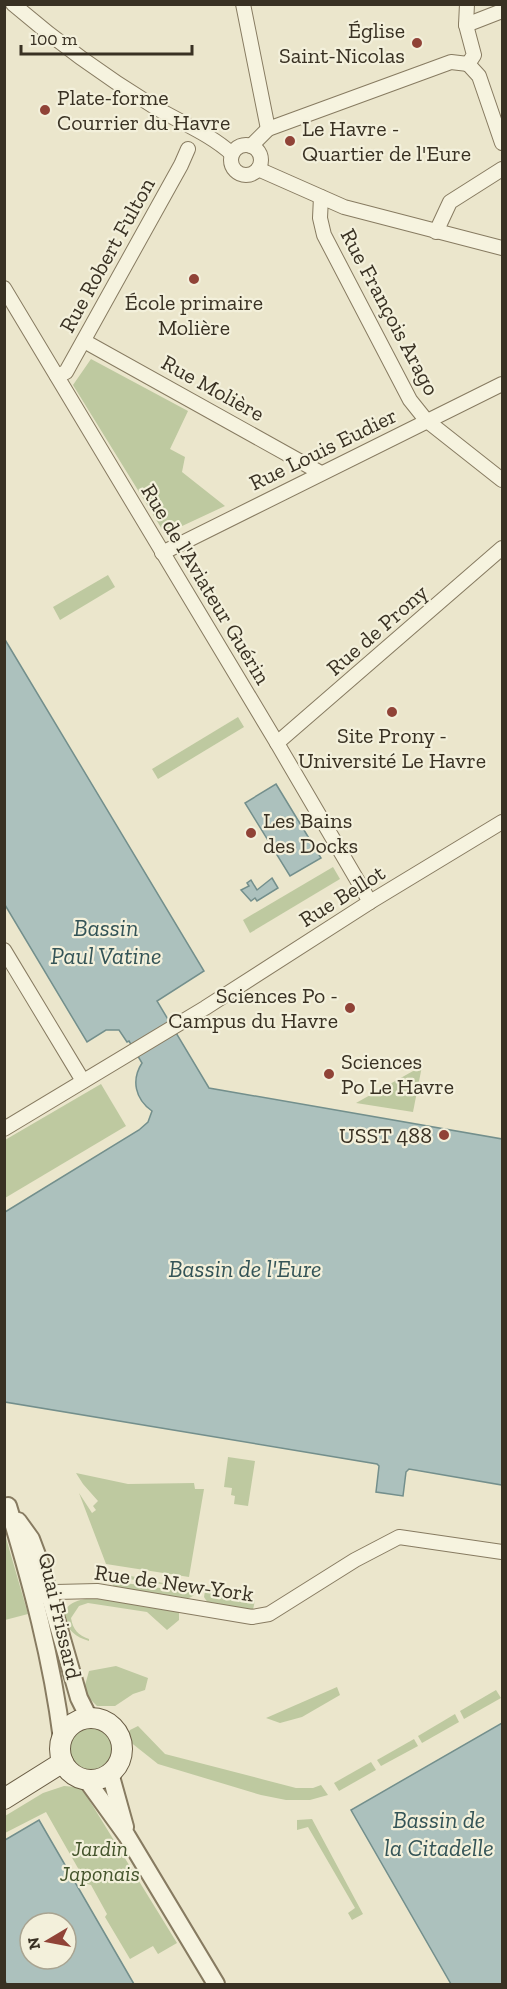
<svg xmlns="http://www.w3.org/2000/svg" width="507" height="1989" font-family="'Zilla Slab',serif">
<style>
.green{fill:#bec9a0}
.water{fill:#acc1bd;stroke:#738f8c;stroke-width:1.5;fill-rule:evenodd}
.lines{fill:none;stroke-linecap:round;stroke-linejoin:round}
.minor-casing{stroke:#877b61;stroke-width:16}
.tertiary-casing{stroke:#877b61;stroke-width:20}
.secondary-casing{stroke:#695c44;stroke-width:22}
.minor{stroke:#f6f3df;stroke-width:14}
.tertiary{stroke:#f6f3df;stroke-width:16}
.secondary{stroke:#f6f3df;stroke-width:20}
.poi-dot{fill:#904337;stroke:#f3f0db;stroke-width:2}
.labels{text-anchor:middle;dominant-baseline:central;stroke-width:4.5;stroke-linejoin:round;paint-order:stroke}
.poi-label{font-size:22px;fill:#393123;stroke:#f3f0db;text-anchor:start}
.street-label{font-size:22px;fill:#393123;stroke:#f3f0db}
.park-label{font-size:22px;font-style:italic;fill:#44542c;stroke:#f3f0db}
.water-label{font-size:24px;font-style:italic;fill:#345457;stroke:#f3f0db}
</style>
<rect width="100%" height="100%" fill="#ebe6cc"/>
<g class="green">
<path d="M91 359 188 411 170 449 185 457 182 472 225 506 165 534 73 385Z"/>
<path d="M108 575 115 587 60 620 53 607Z"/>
<path d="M238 717 244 727 158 779 152 769Z"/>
<path d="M333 867 340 879 250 933 243 920Z"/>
<path d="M422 1066 413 1112 356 1103Z"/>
<path d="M101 1084 126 1126 5 1198V1140Z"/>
<path d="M228 1457 255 1461 248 1506 234 1504 235 1496 231 1495 232 1488 224 1487Z"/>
<path d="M76 1473 128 1484 194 1483 195 1489H204L189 1577 106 1564 79 1493 92 1513 96 1510 93 1506 98 1501 83 1484Z"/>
<path d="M4 1531 28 1614 5 1620H4Z"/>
<path d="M108 1571 186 1588 110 1576Z"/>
<path d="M111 1581 195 1593 193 1596 187 1599 114 1588Z"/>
<path d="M205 1591 255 1600 253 1610 208 1603 204 1597Z"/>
<path d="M98 1598 179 1610V1620L167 1630 147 1612 88 1603 79 1606 71 1618C73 1630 78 1635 89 1639V1641C75 1637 69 1630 62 1618 67 1600 81 1599 98 1598Z"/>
<path d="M116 1666 148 1678 145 1690 133 1694 115 1706H97L89 1698 84 1689 89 1671Z"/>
<path d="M337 1687 340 1695 302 1717 280 1723 266 1718Z"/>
<path d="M496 1690 501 1698 464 1719 460 1711Z"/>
<path d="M455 1714 459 1722 422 1743 418 1736Z"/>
<path d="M138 1726 165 1754 296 1788H313L321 1785 328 1795 310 1800H286L261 1795 158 1764 129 1741 127 1735 130 1730Z"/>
<circle cx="91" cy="1749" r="21"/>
<path d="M414 1739 418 1746 381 1766 377 1760Z"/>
<path d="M371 1762 376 1770 339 1791 334 1783Z"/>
<path d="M64 1786 76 1787 83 1790 177 1943 158 1954 153 1946 130 1959 105 1917 107 1914 91 1885 87 1884 46 1812 5 1833V1816L43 1793Z"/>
<path d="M312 1819 363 1914 352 1920 348 1913 355 1908 308 1827 297 1830V1820Z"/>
</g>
<g class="water">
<path d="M4 638 204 971 157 1001 209 1088 502 1139V1485L409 1469 406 1472 403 1496 376 1492 379 1466 377 1464 5 1402V1212L139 1130 148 1122 152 1111C135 1099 131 1080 142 1063L129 1041 127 1042 119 1030H106L87 1042 5 905Z"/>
<path d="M276 784 321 858 290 876 245 803Z"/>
<path d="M272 878 278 888 257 901 255 898 251 901 241 890 249 886 247 883 251 880 257 890Z"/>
<path d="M502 1723V1984H451L351 1810Z"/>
<path d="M39 1820 127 1972 134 1984H7L5 1981V1840ZM30 1923H66V1959H30Z"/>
</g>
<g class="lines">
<defs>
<g id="minor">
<path d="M13 4C57 42 104 76 153 106 179 122 209 133 232 154"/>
<path d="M243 4 268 129"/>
<path d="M467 4 466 25 474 55 468 64"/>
<path d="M466 25 502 11"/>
<path d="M468 64 479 76 502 143"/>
<circle cx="246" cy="160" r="15"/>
<path d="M251 146 268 129 451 62 468 64"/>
<path d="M258 169 344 207 502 248"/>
<path d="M321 197 320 218 324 235 410 400 426 420 502 480"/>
<path d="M436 232 450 202 502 169"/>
<path d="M4 288 277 743 370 902"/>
<path d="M84 341 321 473"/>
<path d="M57 376 66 372 181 165 188 149"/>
<path d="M162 553 502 384"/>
<path d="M277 743 502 548"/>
<path d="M4 950 83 1081"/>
<path d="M4 1129 205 1008 370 902 502 822"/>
<path d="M41 1596 56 1592 97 1591 252 1617 269 1614 355 1560 399 1537 502 1552"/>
</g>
<g id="tertiary">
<path d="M8 1506C31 1582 52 1659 62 1739"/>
<path d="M18 1521 31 1539 40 1563 79 1698 89 1718"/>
<path d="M110 1773 125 1827"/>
<path d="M86 1779 127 1836 216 1984"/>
</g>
<g id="secondary">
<circle cx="91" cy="1749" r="31"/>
<path d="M4 1799 63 1762"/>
</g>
</defs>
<use href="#minor" class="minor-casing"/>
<use href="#tertiary" class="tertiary-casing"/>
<use href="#secondary" class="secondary-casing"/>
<use href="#minor" class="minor"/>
<use href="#tertiary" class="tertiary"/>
<use href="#secondary" class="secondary"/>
</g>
<g class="poi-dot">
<circle cx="417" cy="43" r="6"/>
<circle cx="45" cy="110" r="6"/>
<circle cx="290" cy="141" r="6"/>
<circle cx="194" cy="279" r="6"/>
<circle cx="392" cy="712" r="6"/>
<circle cx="251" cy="833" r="6"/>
<circle cx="350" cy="1008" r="6"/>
<circle cx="329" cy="1074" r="6"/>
<circle cx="444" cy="1135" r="6"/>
</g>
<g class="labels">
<g class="poi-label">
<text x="405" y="30" text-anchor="end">Église<tspan x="405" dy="25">Saint-Nicolas</tspan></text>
<text x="57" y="97">Plate-forme<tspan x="57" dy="25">Courrier du Havre</tspan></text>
<text x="302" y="128">Le Havre -<tspan x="302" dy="25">Quartier de l'Eure</tspan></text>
<text x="194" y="302" text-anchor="middle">École primaire<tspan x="194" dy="25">Molière</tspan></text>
<text x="392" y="735" text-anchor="middle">Site Prony -<tspan x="392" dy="25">Université Le Havre</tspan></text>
<text x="263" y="820">Les Bains<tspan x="263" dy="25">des Docks</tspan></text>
<text x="338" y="995" text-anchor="end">Sciences Po -<tspan x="338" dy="25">Campus du Havre</tspan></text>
<text x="341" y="1061">Sciences<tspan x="341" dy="25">Po Le Havre</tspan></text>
<text x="432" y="1135" text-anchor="end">USST 488</text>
</g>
<g class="street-label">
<text transform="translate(107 255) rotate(-61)">Rue Robert Fulton</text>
<text transform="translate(390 312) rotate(62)">Rue François Arago</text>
<text transform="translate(213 388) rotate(29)">Rue Molière</text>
<text transform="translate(323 449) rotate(-26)">Rue Louis Eudier</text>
<text transform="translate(206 584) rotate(59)">Rue de l'Aviateur Guérin</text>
<text transform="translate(377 630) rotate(-41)">Rue de Prony</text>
<text transform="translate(342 896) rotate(-32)">Rue Bellot</text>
<text transform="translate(174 1583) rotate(8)">Rue de New-York</text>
<text transform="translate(60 1616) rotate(77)">Quai Frissard</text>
</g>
<g class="park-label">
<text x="100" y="1848">Jardin<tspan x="100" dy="25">Japonais</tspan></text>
</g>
<g class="water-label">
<text x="106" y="927">Bassin<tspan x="106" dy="28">Paul Vatine</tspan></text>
<text x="245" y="1268">Bassin de l'Eure</text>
<text x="439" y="1819">Bassin de<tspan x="439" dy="28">la Citadelle</tspan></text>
</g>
</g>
<rect width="507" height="1989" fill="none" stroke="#393123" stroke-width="12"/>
<g transform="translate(48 1941) rotate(260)"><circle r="28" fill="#f3f0db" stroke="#a9a491" stroke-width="1.5"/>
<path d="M0-4.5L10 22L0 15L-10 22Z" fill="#904337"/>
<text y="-9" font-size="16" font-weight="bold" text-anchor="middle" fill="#393123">N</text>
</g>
<path d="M21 45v9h171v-9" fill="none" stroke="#393123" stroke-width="3"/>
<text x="30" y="45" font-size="18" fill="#393123" stroke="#f3f0db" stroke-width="4.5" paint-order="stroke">100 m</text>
</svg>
